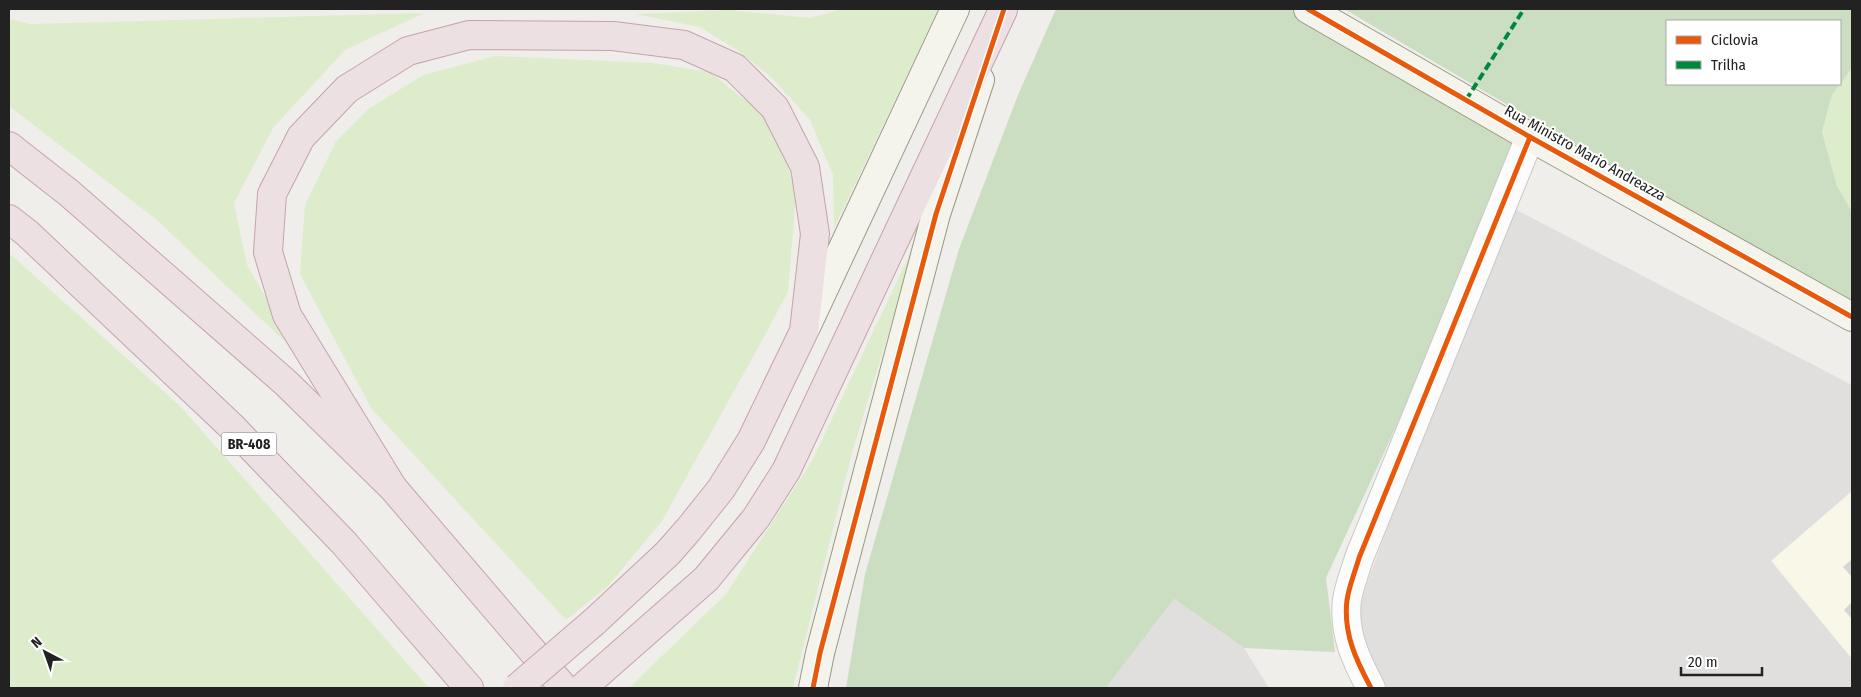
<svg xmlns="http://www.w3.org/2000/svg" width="1861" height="697" font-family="'Fira Sans Condensed',sans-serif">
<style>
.education{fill:#f8f7e8}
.grass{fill:#ddeccb}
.forest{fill:#cbdec1;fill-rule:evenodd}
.parking{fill:#e0dfde}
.building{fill:#d7d4d2}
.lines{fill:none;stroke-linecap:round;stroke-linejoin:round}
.street-casing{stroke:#c9c8c7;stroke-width:30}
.secondary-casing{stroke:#999a82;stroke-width:30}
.highway-casing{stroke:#c5a2ac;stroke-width:30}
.street{stroke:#fdfcfc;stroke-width:28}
.secondary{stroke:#f4f4ed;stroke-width:28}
.highway{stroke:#ece0e2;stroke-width:28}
.highway-bridge-casing{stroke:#c5a2ac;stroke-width:30;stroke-linecap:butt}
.highway-bridge{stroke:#ece0e2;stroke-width:28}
.quiet{stroke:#00873e;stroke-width:4;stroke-dasharray:8 4;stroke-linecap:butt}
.cycleway-casing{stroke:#fff;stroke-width:8}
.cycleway{stroke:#e8590c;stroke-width:5}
.labels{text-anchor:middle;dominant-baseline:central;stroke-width:4;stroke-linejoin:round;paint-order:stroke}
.shield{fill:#fff;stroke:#646464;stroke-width:1}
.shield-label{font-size:14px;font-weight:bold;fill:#222}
.street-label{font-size:15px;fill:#222;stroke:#fff}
</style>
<rect width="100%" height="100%" fill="#f0eeeb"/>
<path class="education" d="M1852 491V659L1771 560Z"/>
<g class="grass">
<path d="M842 9H939L834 228 833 175 810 120 772 78 737 50 700 27 635 14 730 10 810 18Z"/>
<path d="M424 13 345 50 273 128 234 203 247 265 299 355 157 220 9 106V19L30 24Z"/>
<path d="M495 56 653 63 710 72 776 125 796 196 788 292 764 337 662 521 608 586 566 620 371 408 300 274 305 205 336 141 367 110 423 75Z"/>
<path d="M1852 68V212L1837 186 1822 132 1832 95Z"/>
<path d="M917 239 852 453 793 688H629L726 594 812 461Z"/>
<path d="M9 253 180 406 429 688H9Z"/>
</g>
<g class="forest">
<path d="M1056 9H1296L1530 137 1326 578 1335 652 1244 648 1174 599 1106 688H846L865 574 959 249 1018 95Z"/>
<path d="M1344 9H1852V68L1832 95 1822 132 1837 186 1852 212V307ZM1667 21H1840V84H1667Z"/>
</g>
<g class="parking">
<path d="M1507 205 1852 385V491L1771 561 1852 659V688H1382L1348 634Z"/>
<path d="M1174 599 1244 648 1269 688H1106Z"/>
</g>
<g class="building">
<path d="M1852 559V577L1843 567Z"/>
<path d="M1852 602V619L1844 610Z"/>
</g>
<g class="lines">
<defs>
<path id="street" d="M1371 688C1356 660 1343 633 1347 600 1349 586 1355 572 1359 558L1530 137"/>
<g id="secondary">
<path d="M1308 9 1530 137 1852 317"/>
<path d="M806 327 955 9"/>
<path d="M813 688 820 653 936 214 980 80"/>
</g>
<g id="highway">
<path d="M9 146 69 193 286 383 393 488 564 688"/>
<path d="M9 219 27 233 232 427 344 543 469 688"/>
<path d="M393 488 287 315 268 252 272 194 301 137 347 89 408 51 469 35 613 36 684 45 735 68 775 108 805 167 815 234 804 331 751 441 721 489 689 529 668 553 594 622"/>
<path d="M582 688 706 579 756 518 786 471 1003 10"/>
</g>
</defs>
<use href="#street" class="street-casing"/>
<use href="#secondary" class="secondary-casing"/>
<use href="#highway" class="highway-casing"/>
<use href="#street" class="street"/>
<use href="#secondary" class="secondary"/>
<use href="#highway" class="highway"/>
<defs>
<path id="highway-bridge" d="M517 688 594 622"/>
</defs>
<use href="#highway-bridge" class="highway-bridge-casing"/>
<use href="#highway-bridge" class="highway-bridge"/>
<path class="quiet" d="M1466 100 1524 9"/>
<defs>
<g id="cycleway">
<path d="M1308 9 1530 137 1852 317"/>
<path d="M813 688 820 653 936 214 1004 9"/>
<path d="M1371 688C1356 660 1343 633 1347 600 1349 586 1355 572 1359 558L1530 137"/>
</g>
</defs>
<use href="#cycleway" class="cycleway-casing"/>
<use href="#cycleway" class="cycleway"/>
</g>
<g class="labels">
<rect class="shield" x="221.5" y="432.5" width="55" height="23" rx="4"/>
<g class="shield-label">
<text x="249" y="444">BR-408</text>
</g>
<g class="street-label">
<text transform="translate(1585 153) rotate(29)">Rua Ministro Mario Andreazza</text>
</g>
</g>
<rect width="1861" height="697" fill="none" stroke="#222222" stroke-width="20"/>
<rect x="1666" y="20" width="175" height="65" fill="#ffffff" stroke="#a7a7a7"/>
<rect x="1676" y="36" width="25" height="8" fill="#e8590c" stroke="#a7a7a7"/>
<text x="1711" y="45" font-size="15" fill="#222222">Ciclovia</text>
<rect x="1676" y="61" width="25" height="8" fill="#00873e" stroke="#a7a7a7"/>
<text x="1711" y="70" font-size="15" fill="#222222">Trilha</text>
<g transform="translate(45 652) rotate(319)" stroke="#ffffff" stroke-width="4" paint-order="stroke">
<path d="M0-4L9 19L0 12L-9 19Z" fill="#222222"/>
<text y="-8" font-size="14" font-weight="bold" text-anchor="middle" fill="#222222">N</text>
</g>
<path d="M1681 667v8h81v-8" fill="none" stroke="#222222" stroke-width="2.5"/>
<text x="1688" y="667" font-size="15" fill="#222222" stroke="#ffffff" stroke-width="4" paint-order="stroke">20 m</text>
</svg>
